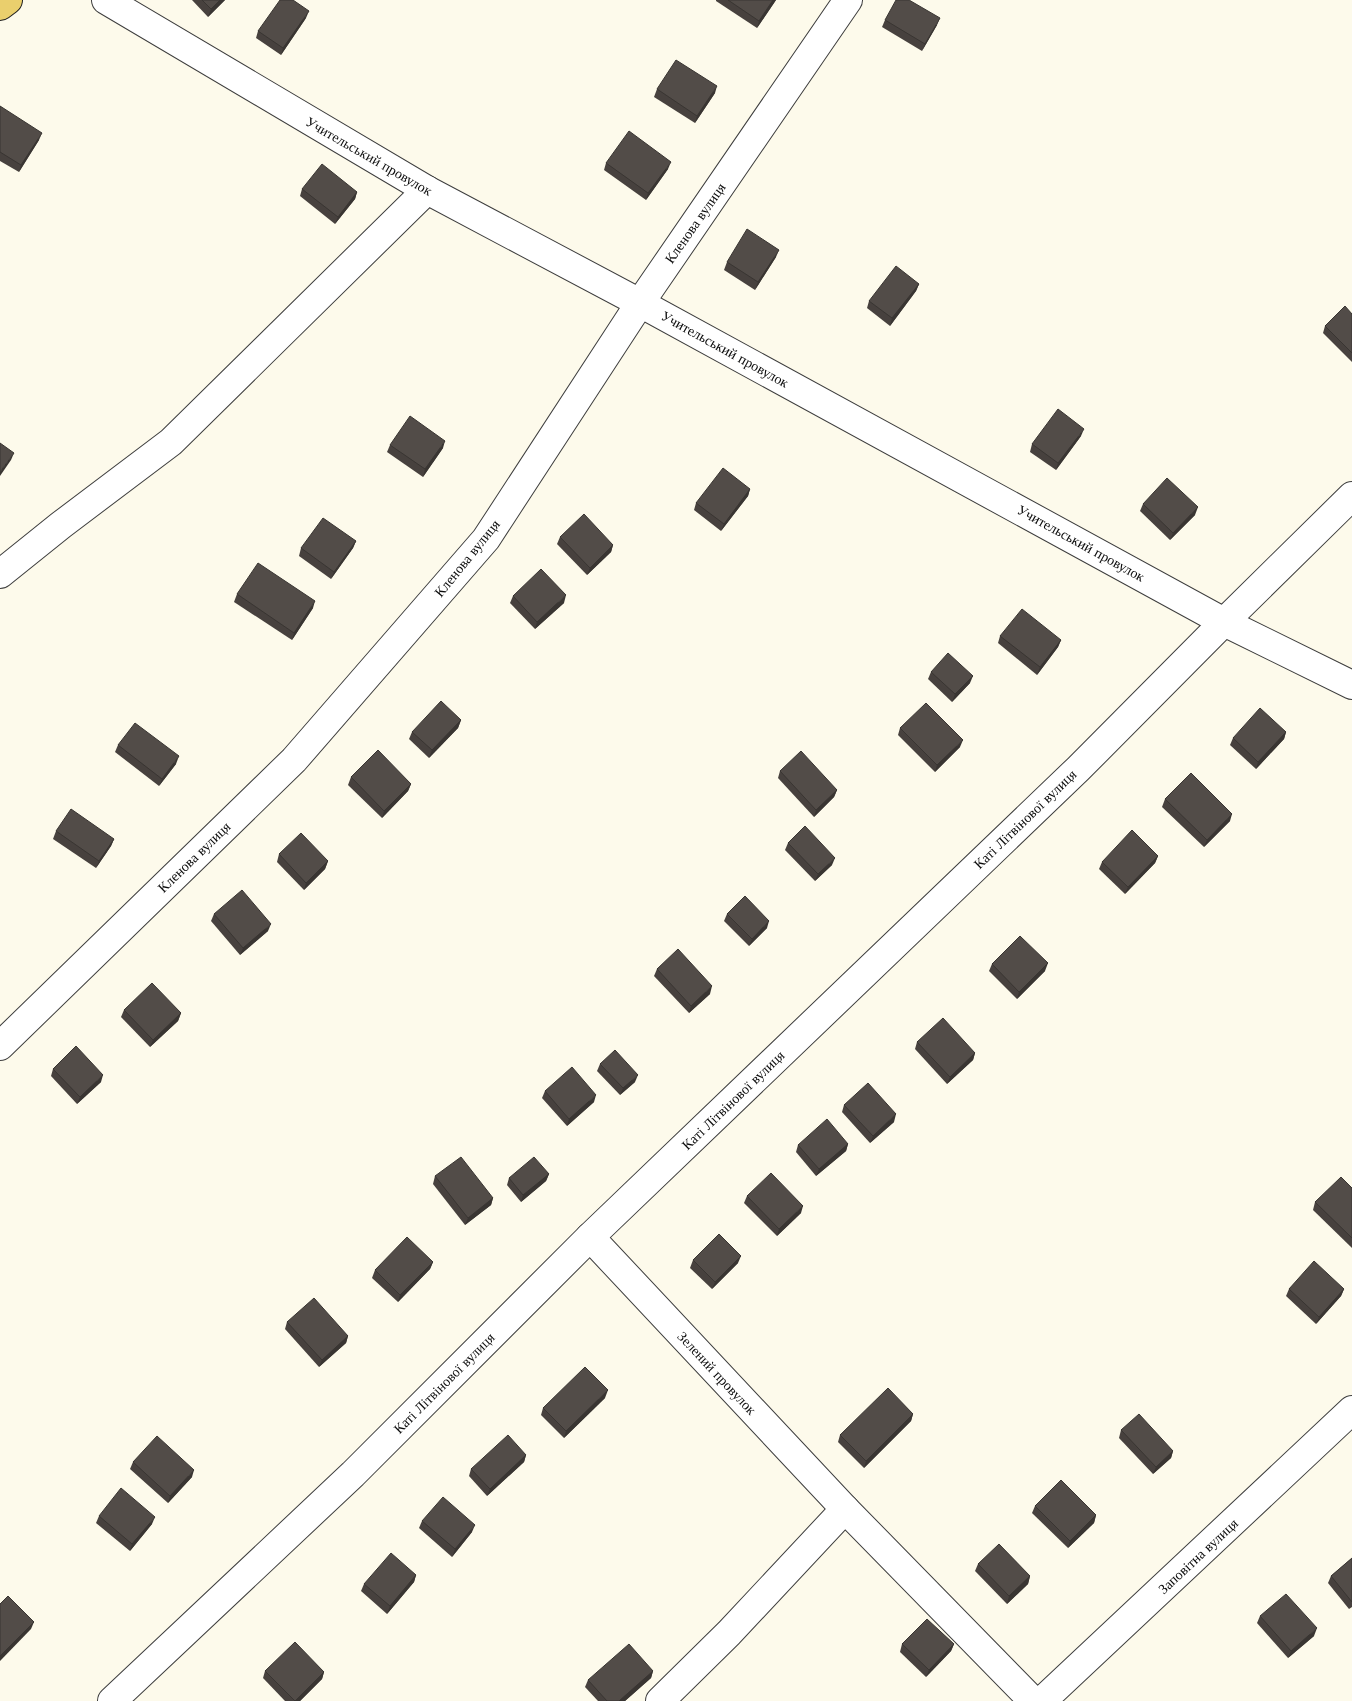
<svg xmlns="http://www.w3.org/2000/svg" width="1352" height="1701" font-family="'Libre Baskerville',serif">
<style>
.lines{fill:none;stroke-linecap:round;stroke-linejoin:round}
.minor-casing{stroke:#3e3e3e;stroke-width:30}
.major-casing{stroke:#1c1c1c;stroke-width:30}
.minor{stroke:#fff;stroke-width:28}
.major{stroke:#eacf6d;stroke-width:28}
.wall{fill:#47413e}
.shaded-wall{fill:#393532}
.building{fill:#524c48;stroke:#393532}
.labels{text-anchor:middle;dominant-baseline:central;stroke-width:5;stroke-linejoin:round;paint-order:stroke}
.street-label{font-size:14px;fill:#0b0b0b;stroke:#fff}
</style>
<rect width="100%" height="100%" fill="#fdfaeb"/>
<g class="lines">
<defs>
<g id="minor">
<path d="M106 0 427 190 640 303 1224 622 1352 685"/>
<path d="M0 574 61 525 171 442 427 190"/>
<path d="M0 1046 294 760 486 539 640 303 848 0"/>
<path d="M590 1237 845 1509 1033 1701"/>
<path d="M112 1701 353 1474 590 1237 1078 769 1224 622 1352 496"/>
<path d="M660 1701 729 1633 845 1509"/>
<path d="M1042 1701 1352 1410"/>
</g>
<path id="major" d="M0 6 8 0"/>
</defs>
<use href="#minor" class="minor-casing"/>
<use href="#major" class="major-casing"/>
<use href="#minor" class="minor"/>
<use href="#major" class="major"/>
</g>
<g class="wall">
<path d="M192 0H225L208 17Z"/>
<path d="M716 0H776L757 28 716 1Z"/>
<path d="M306 18 281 55 256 38 258 31Z"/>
<path d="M885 20 937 25 922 51 882 27Z"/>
<path d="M657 89 715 93 695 123 654 97Z"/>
<path d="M0 106 39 140 19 172 0 161Z"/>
<path d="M606 163 668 169 646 200 604 170Z"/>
<path d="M302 189 357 192 355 199 335 224 300 196Z"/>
<path d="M776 257 755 290 724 270 727 262Z"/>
<path d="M919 284 916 291 890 326 867 308 869 301Z"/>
<path d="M1352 314V362L1323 333 1325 326Z"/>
<path d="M1081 436 1056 470 1030 452 1032 444Z"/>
<path d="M390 445 443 448 423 477 387 452Z"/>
<path d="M750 489 748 496 721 531 694 510 696 503Z"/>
<path d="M1143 504 1195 515 1170 540 1140 511Z"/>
<path d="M560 537 613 545 611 552 587 575 557 544Z"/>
<path d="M356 541 353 548 331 579 299 556 301 548Z"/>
<path d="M237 594 313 608 292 640 234 602Z"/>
<path d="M513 596 564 603 535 629 510 603Z"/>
<path d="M1000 636 1061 640 1058 647 1037 675 998 643Z"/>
<path d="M931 672 970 683 952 702 928 679Z"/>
<path d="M461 720 458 728 429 758 409 739 412 732Z"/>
<path d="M900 728 960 747 935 772 898 735Z"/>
<path d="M1286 732 1284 739 1256 769 1230 745 1233 738Z"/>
<path d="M118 745 176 764 159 786 115 752Z"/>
<path d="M780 771 837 790 834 797 814 817 778 778Z"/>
<path d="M351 777 411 784 408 791 382 818 348 785Z"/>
<path d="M1165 799 1230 821 1204 847 1162 807Z"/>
<path d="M56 831 114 839 111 846 96 868 53 839Z"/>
<path d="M788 843 832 865 815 881 785 850Z"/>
<path d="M279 854 328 861 325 869 304 890 277 862Z"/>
<path d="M1158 856 1155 863 1125 894 1099 869 1102 862Z"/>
<path d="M214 914 268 931 240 955 211 921Z"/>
<path d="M727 914 767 928 749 946 724 921Z"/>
<path d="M992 964 1045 971 1017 999 989 971Z"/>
<path d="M657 969 710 994 689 1013 654 976Z"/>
<path d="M124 1010 181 1013 178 1021 150 1047 121 1017Z"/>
<path d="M917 1042 975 1053 973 1060 947 1084 915 1049Z"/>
<path d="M600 1064 635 1082 620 1095 597 1071Z"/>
<path d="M53 1069 101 1082 77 1104 51 1076Z"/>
<path d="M545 1091 594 1102 567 1126 542 1098Z"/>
<path d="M844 1105 894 1122 870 1143 842 1112Z"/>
<path d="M848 1144 846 1151 816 1176 796 1152 798 1145Z"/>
<path d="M549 1174 546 1181 521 1202 507 1185 509 1178Z"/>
<path d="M435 1176 493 1198 491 1205 465 1225 433 1184Z"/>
<path d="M1352 1188V1248L1313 1210 1315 1202Z"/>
<path d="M747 1196 801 1213 777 1236 744 1203Z"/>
<path d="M693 1260 738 1263 712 1289 690 1268Z"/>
<path d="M433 1262 430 1269 398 1302 372 1278 375 1270Z"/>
<path d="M1289 1289H1344L1341 1296 1316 1324 1286 1296Z"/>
<path d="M287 1322 348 1336 346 1343 319 1367 285 1329Z"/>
<path d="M605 1398 564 1438 541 1415 543 1408Z"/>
<path d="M913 1414 911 1421 864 1468 838 1442 840 1435Z"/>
<path d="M1121 1430 1173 1451 1171 1458 1153 1474 1119 1438Z"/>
<path d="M526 1455 524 1462 487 1496 469 1476 471 1469Z"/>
<path d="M133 1462 192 1477 168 1503 130 1469Z"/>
<path d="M1035 1506 1096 1515 1094 1523 1068 1548 1032 1513Z"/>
<path d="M99 1516 152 1524 130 1551 96 1523Z"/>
<path d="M422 1521 472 1532 452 1557 419 1528Z"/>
<path d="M1352 1558V1607L1349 1609 1328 1583 1331 1576Z"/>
<path d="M978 1564 1030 1576 1028 1584 1007 1604 975 1571Z"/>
<path d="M416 1575 414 1582 387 1614 361 1591 364 1584Z"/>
<path d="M1260 1616 1314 1636 1288 1658 1257 1623Z"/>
<path d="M902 1644H954L951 1651 926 1677 900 1652Z"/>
<path d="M265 1671 324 1672 322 1679 300 1701H285L263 1678Z"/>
<path d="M653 1671 651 1678 625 1701H598L585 1687 588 1680Z"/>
</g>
<g class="shaded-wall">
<path d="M220 0H225L208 17 211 9Z"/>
<path d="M773 0H776L757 28 759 21Z"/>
<path d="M309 11 306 18 281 55 283 48Z"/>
<path d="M940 18 937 25 922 51 925 44Z"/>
<path d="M717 86 715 93 695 123 697 116Z"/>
<path d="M42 133 39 140 19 172 21 165Z"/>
<path d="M671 162 668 169 646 200 648 193Z"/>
<path d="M357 192 355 199 335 224 338 217Z"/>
<path d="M779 250 776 257 755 290 758 282Z"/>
<path d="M919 284 916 291 890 326 892 318Z"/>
<path d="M1084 429 1081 436 1056 470 1058 463Z"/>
<path d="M445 441 443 448 423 477 425 469Z"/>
<path d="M14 453 11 460 0 476V472Z"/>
<path d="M750 489 748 496 721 531 724 524Z"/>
<path d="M1198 507 1195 515 1170 540 1173 533Z"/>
<path d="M356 541 353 548 331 579 334 572Z"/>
<path d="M613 545 611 552 587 575 590 568Z"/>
<path d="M566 595 564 603 535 629 537 622Z"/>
<path d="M315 601 313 608 292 640 294 633Z"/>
<path d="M1061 640 1058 647 1037 675 1040 667Z"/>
<path d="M973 676 970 683 952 702 955 694Z"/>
<path d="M461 720 458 728 429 758 432 750Z"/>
<path d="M1286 732 1284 739 1256 769 1258 762Z"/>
<path d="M963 740 960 747 935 772 937 765Z"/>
<path d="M179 756 176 764 159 786 162 779Z"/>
<path d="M411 784 408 791 382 818 384 811Z"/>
<path d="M837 790 834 797 814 817 816 810Z"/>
<path d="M1232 814 1230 821 1204 847 1207 840Z"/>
<path d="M114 839 111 846 96 868 99 861Z"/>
<path d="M1158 856 1155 863 1125 894 1128 887Z"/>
<path d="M835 858 832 865 815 881 818 874Z"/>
<path d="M328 861 325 869 304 890 306 883Z"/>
<path d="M769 921 767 928 749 946 752 939Z"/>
<path d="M271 924 268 931 240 955 243 948Z"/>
<path d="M1048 963 1045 971 1017 999 1019 992Z"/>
<path d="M712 986 710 994 689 1013 691 1006Z"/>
<path d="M181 1013 178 1021 150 1047 153 1040Z"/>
<path d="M975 1053 973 1060 947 1084 950 1077Z"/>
<path d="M103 1075 101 1082 77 1104 80 1097Z"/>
<path d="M638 1075 635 1082 620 1095 623 1088Z"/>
<path d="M596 1095 594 1102 567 1126 569 1119Z"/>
<path d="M896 1114 894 1122 870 1143 873 1136Z"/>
<path d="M848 1144 846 1151 816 1176 819 1169Z"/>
<path d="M549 1174 546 1181 521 1202 523 1195Z"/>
<path d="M493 1198 491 1205 465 1225 468 1218Z"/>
<path d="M803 1206 801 1213 777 1236 779 1229Z"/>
<path d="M741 1256 738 1263 712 1289 715 1282Z"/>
<path d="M433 1262 430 1269 398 1302 400 1295Z"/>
<path d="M1344 1289 1341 1296 1316 1324 1319 1317Z"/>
<path d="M348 1336 346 1343 319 1367 322 1360Z"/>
<path d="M608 1390 605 1398 564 1438 566 1431Z"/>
<path d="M913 1414 911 1421 864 1468 866 1461Z"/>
<path d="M1173 1451 1171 1458 1153 1474 1156 1467Z"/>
<path d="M526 1455 524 1462 487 1496 490 1489Z"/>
<path d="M194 1470 192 1477 168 1503 170 1496Z"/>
<path d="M1096 1515 1094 1523 1068 1548 1070 1541Z"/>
<path d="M155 1517 152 1524 130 1551 132 1544Z"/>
<path d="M475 1525 472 1532 452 1557 455 1549Z"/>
<path d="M416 1575 414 1582 387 1614 390 1606Z"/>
<path d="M1030 1576 1028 1584 1007 1604 1009 1596Z"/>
<path d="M34 1622 31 1629 0 1661V1656Z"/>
<path d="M1317 1628 1314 1636 1288 1658 1291 1651Z"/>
<path d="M954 1644 951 1651 926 1677 929 1670Z"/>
<path d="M653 1671 651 1678 625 1701H619Z"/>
<path d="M324 1672 322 1679 300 1701H295Z"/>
</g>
<g class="building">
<path d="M202 0H220L211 9Z"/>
<path d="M280 0H293L309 11 283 48 258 31Z"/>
<path d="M728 0H773L759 21Z"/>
<path d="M896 0H909L940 18 925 44 885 20Z"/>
<path d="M676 60 717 86 697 116 657 89Z"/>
<path d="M0 106 42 133 21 165 0 152Z"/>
<path d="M629 131 671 162 648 193 606 163Z"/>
<path d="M322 164 357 192 338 217 302 189Z"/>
<path d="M747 229 779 250 758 282 727 262Z"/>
<path d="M896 266 919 284 892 318 869 301Z"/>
<path d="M1345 306 1352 314V353L1325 326Z"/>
<path d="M1058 409 1084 429 1058 463 1032 444Z"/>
<path d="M410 416 445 441 425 469 390 445Z"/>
<path d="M0 443 14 453 0 472Z"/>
<path d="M723 468 750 489 724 524 696 503Z"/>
<path d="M1167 478 1198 507 1173 533 1143 504Z"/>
<path d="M584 514 613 545 590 568 560 537Z"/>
<path d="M323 518 356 541 334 572 301 548Z"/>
<path d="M258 563 315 601 294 633 237 594Z"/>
<path d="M541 569 566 595 537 622 513 596Z"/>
<path d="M1022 609 1061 640 1040 667 1000 636Z"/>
<path d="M948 653 973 676 955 694 931 672Z"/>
<path d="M441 701 461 720 432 750 412 732Z"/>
<path d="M926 703 963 740 937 765 900 728Z"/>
<path d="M1260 708 1286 732 1258 762 1233 738Z"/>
<path d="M135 723 179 756 162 779 118 745Z"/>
<path d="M378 750 411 784 384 811 351 777Z"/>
<path d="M801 751 837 790 816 810 780 771Z"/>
<path d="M1191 773 1232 814 1207 840 1165 799Z"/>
<path d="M71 809 114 839 99 861 56 831Z"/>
<path d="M805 826 835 858 818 874 788 843Z"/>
<path d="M1132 830 1158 856 1128 887 1102 862Z"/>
<path d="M301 833 328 861 306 883 279 854Z"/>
<path d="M242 890 271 924 243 948 214 914Z"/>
<path d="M745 896 769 921 752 939 727 914Z"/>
<path d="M1020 936 1048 963 1019 992 992 964Z"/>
<path d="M678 949 712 986 691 1006 657 969Z"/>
<path d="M152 983 181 1013 153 1040 124 1010Z"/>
<path d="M943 1018 975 1053 950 1077 917 1042Z"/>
<path d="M76 1046 103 1075 80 1097 53 1069Z"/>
<path d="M615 1050 638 1075 623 1088 600 1064Z"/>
<path d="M572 1067 596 1095 569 1119 545 1091Z"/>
<path d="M868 1083 896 1114 873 1136 844 1105Z"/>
<path d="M827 1119 848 1144 819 1169 798 1145Z"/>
<path d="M461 1157 493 1198 468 1218 435 1176Z"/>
<path d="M534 1157 549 1174 523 1195 509 1178Z"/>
<path d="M771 1173 803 1206 779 1229 747 1196Z"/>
<path d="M1341 1177 1352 1188V1238L1315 1202Z"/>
<path d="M719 1234 741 1256 715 1282 693 1260Z"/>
<path d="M407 1237 433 1262 400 1295 375 1270Z"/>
<path d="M1314 1261 1344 1289 1319 1317 1289 1289Z"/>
<path d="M314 1298 348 1336 322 1360 287 1322Z"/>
<path d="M585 1367 608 1390 566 1431 543 1408Z"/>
<path d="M888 1388 913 1414 866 1461 840 1435Z"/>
<path d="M1139 1414 1173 1451 1156 1467 1121 1430Z"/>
<path d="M508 1435 526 1455 490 1489 471 1469Z"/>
<path d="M157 1436 194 1470 170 1496 133 1462Z"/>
<path d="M1061 1480 1096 1515 1070 1541 1035 1506Z"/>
<path d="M121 1488 155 1517 132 1544 99 1516Z"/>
<path d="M443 1497 475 1525 455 1549 422 1521Z"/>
<path d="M999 1544 1030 1576 1009 1596 978 1564Z"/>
<path d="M391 1553 416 1575 390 1606 364 1584Z"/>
<path d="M1352 1558V1602L1331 1576Z"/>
<path d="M1286 1594 1317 1628 1291 1651 1260 1616Z"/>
<path d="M8 1596 34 1622 0 1656V1604Z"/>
<path d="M927 1619 954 1644 929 1670 902 1644Z"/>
<path d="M295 1642 324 1672 295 1701 265 1671Z"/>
<path d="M629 1644 653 1671 619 1701H607L588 1680Z"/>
</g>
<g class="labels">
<g class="street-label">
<text transform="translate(369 156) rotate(30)">Учительський провулок</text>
<text transform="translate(695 223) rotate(-55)">Кленова вулиця</text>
<text transform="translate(725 349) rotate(29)">Учительський провулок</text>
<text transform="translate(1081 543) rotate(29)">Учительський провулок</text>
<text transform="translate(467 558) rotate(-51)">Кленова вулиця</text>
<text transform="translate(1025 819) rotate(-44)">Каті Літвінової вулиця</text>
<text transform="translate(194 857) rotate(-44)">Кленова вулиця</text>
<text transform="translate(733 1100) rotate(-44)">Каті Літвінової вулиця</text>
<text transform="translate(717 1373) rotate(47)">Зелений провулок</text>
<text transform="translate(444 1383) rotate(-45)">Каті Літвінової вулиця</text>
<text transform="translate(1198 1556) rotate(-43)">Заповітна вулиця</text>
</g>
</g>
</svg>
